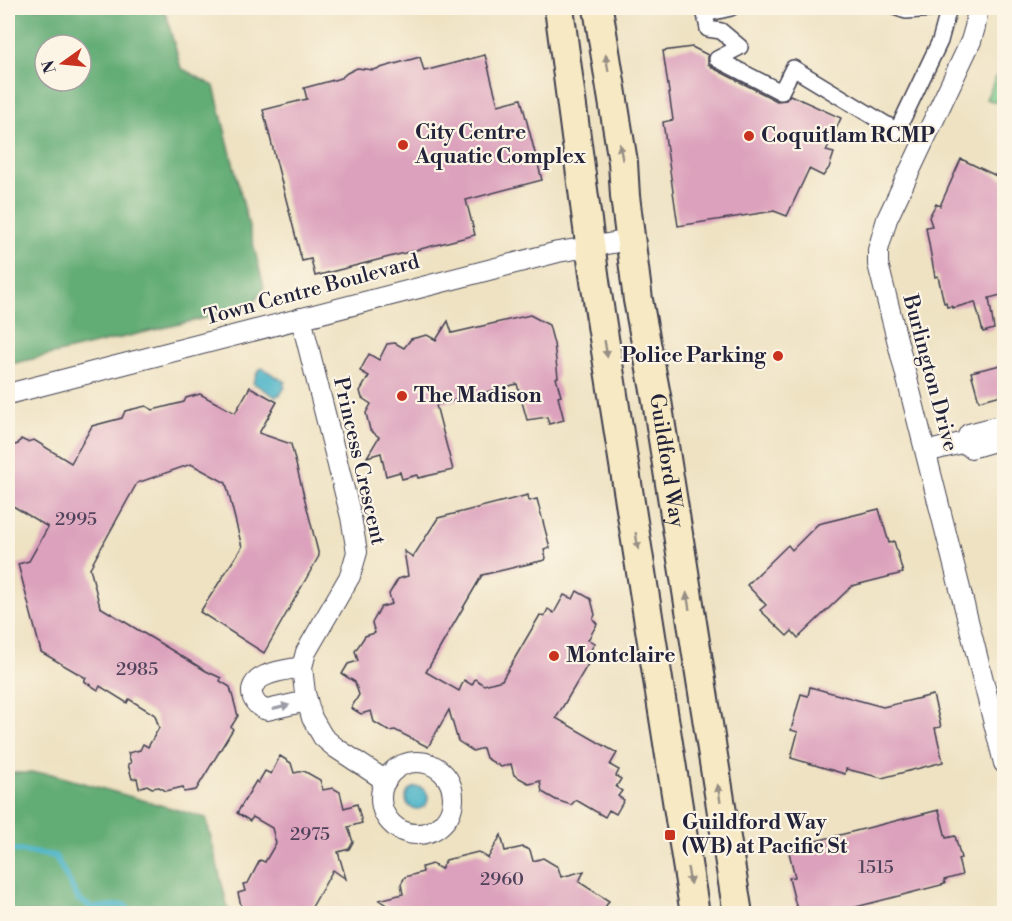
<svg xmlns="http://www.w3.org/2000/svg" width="1012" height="921" font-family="'Libre Bodoni',serif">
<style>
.green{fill:#79c888;stroke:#4e7562;stroke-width:1.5}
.forest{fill:#62ac74;stroke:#426758;stroke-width:1.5;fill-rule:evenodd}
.water{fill:#49b3c7;stroke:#366a81;stroke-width:1.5}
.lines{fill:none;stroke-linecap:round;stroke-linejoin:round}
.stream{stroke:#49b3c7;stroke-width:6}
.building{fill:#dca1bc}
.pedestrian-casing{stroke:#413f4f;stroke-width:18}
.minor-casing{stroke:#413f4f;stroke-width:22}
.secondary-casing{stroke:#413f4f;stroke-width:32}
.pedestrian{stroke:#fff;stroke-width:15}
.minor{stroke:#fff;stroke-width:20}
.secondary{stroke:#f6e9c3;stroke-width:28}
.oneway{fill:#978f86}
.oneway2{fill:#9c9ca7}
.poi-dot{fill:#c8321e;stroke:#fcf5e5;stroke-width:2}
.labels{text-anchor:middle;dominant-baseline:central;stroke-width:4.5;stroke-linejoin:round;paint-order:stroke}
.number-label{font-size:18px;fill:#50425b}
.poi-label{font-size:21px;font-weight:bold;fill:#22223b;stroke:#fcf5e5;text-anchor:start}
.street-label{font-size:21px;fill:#22223b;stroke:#fcf5e5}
</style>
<rect width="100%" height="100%" fill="#fcf5e5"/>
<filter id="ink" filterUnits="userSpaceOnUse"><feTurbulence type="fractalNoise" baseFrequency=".0167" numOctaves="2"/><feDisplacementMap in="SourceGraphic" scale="12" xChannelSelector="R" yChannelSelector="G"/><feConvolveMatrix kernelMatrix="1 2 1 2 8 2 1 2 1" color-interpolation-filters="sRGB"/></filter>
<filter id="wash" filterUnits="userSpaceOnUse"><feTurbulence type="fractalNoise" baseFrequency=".008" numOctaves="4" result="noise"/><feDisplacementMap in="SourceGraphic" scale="24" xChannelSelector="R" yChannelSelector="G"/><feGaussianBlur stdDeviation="1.35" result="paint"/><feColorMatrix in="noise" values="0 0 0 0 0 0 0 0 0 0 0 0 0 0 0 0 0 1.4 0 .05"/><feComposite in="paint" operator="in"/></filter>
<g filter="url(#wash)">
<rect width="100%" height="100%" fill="#eee2c2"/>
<path class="green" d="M1004 60V105L986 99Z"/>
<g class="forest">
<path d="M8 8H164L181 68 214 86 264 287 251 307 11 364 8 348ZM45 45H81V81H45Z"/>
<path d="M8 773H48L206 818 229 913H8Z"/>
</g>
<g class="water">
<path d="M262 368 285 382 283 385 285 387 280 395 278 394 276 397 253 383 258 371Z"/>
<circle cx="417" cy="798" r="11"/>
</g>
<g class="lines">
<path class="stream" d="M8 849 55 856 79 900 93 908 124 905 134 914"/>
</g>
<g id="blocks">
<g class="building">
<path d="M692 47 708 55V64L713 68 777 101 786 100 790 95 841 118 826 151 834 153 829 168 823 176 809 169 787 216 774 211 678 226 663 122 673 120 663 51Z"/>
<path d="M485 55 498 105 521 99 542 180 466 200 475 235 315 276 311 259 302 261 263 110 307 99 304 88 341 78 347 73 357 68 373 70 420 57 424 71Z"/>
<path d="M961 159 1005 180V294L989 298 994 329 983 332 975 302 953 308 952 306 947 307 946 302 944 303 938 276 935 277 927 233 926 227 932 226 929 217 936 204 940 206Z"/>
<path d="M530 315 549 325 554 344 558 377 556 378 561 396 558 397 564 420 549 424 547 417 527 420 517 384 436 405 453 470 418 478 417 475 402 479 400 472 386 476 381 453 367 457 379 437 370 430 366 413 371 404 362 398 360 391 369 376 360 371 369 354 379 360 387 344 395 343 404 348 411 339 427 335 436 340 448 321 452 333Z"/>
<path d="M1005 364V394L979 401 971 372Z"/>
<path d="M250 387 277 402 259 433 291 444 319 556 264 653 200 612 242 547 226 483 191 464 137 483 90 568 100 607 206 671 221 678 220 681 230 687 238 716 231 727 233 729 196 790 184 792 183 787 166 791 159 787 152 788 147 785 139 788 137 778 132 779 128 764 131 763 128 753 140 750 143 744 148 747 159 728 155 715 129 699 127 703 100 686 98 690 84 681 86 678 41 652 18 564 29 561 48 527 8 503V447L18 444 21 439 27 442 34 440 71 463 92 426 122 418 125 411 146 406 153 410 184 402 186 398 200 394 235 413Z"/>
<path d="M528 495 529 501 537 499 550 548 544 550 546 558 545 560 482 575 426 672 459 691 464 680 472 685 475 679 484 685 502 680 540 615 544 617 548 609 554 613 564 595 573 599 577 591 591 599 595 615 593 619 597 624 588 640 595 643 590 651 594 654 556 718 617 753 610 765 619 770 616 776 621 779 616 787 622 791 618 796 624 800 616 814 609 810 605 817 576 800 571 805 556 800 542 792 540 781 530 784 514 775 511 764 501 767 486 758 483 748 473 751 458 741 449 710 428 747 395 730 389 731 374 722 371 711 361 714 351 708 359 695 355 682 342 674 348 664 358 661 355 651 365 636 375 633 372 623 381 607 392 604 389 594 398 579 408 576 404 551 413 557 438 518Z"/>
<path d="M879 509 889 543 894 541 903 573 852 586 798 638 792 631 787 636 760 610 766 605 747 585 788 545 792 550 818 524Z"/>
<path d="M810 687 883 707 933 695 941 727 935 728 943 762 882 778 846 769 845 774 791 758 798 732 791 730 801 694 808 696Z"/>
<path d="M280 756 291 763 294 773 304 771 320 780 323 790 333 788 340 792 344 808 357 804 362 823 348 827 353 842 349 849 338 852 346 879 333 870 308 914H243L238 893 245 891 243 884 248 883 260 860 265 862 276 843 272 828 253 817 250 821 237 813 256 781 258 783 265 771 271 774Z"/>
<path d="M939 810 946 838 955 836 961 858 958 859 962 875 944 880 945 884 829 914H798L789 878 795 877 788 848Z"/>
<path d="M501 835 505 851 523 847 530 850 533 861 543 858 558 867 561 877 584 871 579 882 609 901 601 914H400L379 900 403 894 401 884 405 877 423 872 422 867 432 864 441 869 446 860 478 852 488 858Z"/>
</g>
</g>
</g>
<g filter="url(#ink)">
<use href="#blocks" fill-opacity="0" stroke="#413f4f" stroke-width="1.5"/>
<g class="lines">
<defs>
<path id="pedestrian" d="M731 8 705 14 708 29 721 31 740 47 717 59 781 92 793 68 897 131 940 41 949 8 906 11 897 8"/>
<g id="minor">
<path d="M978 8 975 27 971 41 887 219 878 250V264L1004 763"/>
<path d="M301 318 351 517 357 552 350 576 306 652 302 667 305 693 312 718 323 737 336 748 386 781"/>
<path d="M8 394 558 252 631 240"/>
<path d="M965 442 971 448 999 440 1004 432"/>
<path d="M926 452 965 442 969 434 996 427 1003 433"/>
<path d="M302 667C286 670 245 673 253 698 256 705 260 708 267 710L307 701"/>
<circle cx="417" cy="798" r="36"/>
</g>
<g id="secondary">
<path d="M559 8 595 281 695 914"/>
<path id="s1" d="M598 8 623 162 625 196 638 300 657 401 738 914"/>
</g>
</defs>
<use href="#pedestrian" class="pedestrian-casing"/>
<use href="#minor" class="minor-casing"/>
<use href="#secondary" class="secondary-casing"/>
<use href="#pedestrian" class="pedestrian"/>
<use href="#minor" class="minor"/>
<use href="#secondary" class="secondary"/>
</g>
<defs><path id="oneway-solid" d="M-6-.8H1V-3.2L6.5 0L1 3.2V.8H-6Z" transform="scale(1.5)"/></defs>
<g class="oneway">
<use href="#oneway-solid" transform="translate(607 63) rotate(-99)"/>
<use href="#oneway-solid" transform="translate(621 152) rotate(-101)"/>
<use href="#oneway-solid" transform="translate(606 349) rotate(81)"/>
<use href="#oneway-solid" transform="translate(637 541) rotate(81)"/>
<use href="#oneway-solid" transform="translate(688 601) rotate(-99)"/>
<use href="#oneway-solid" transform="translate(719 793) rotate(-99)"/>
<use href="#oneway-solid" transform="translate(689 876) rotate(81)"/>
</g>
<use class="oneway2" href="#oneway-solid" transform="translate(281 707) rotate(-14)"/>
</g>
<g class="poi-dot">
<circle cx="749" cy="136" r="6"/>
<circle cx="403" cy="145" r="6"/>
<circle cx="778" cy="356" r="6"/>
<circle cx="402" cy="396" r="6"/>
<circle cx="554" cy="656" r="6"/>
<rect x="664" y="829" width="12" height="12" rx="3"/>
</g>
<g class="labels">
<g class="number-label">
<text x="76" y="519">2995</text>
<text x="137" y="669">2985</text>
<text x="310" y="834">2975</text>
<text x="876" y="867">1515</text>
<text x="502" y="879">2960</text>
</g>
<g class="poi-label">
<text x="415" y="133">City Centre<tspan x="415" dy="24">Aquatic Complex</tspan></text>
<text x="761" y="136">Coquitlam RCMP</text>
<text x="766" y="356" text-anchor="end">Police Parking</text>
<text x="414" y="396">The Madison</text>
<text x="566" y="656">Montclaire</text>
<text x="682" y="823">Guildford Way<tspan x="682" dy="24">(WB) at Pacific St</tspan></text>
</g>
<g class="street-label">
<text transform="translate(312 290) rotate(-15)">Town Centre Boulevard</text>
<text transform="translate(930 373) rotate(75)">Burlington Drive</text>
<text transform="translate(359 461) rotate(77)">Princess Crescent</text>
<text stroke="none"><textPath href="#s1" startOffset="458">Guildford Way</textPath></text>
</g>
</g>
<rect width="1012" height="921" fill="none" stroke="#fcf5e5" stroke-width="30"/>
<g transform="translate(63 63) rotate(255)"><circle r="28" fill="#fcf5e5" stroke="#a5a1a1" stroke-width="1.5"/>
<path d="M0-4.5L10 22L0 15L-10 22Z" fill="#c8321e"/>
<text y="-9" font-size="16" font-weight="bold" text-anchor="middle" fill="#22223b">N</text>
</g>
</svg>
